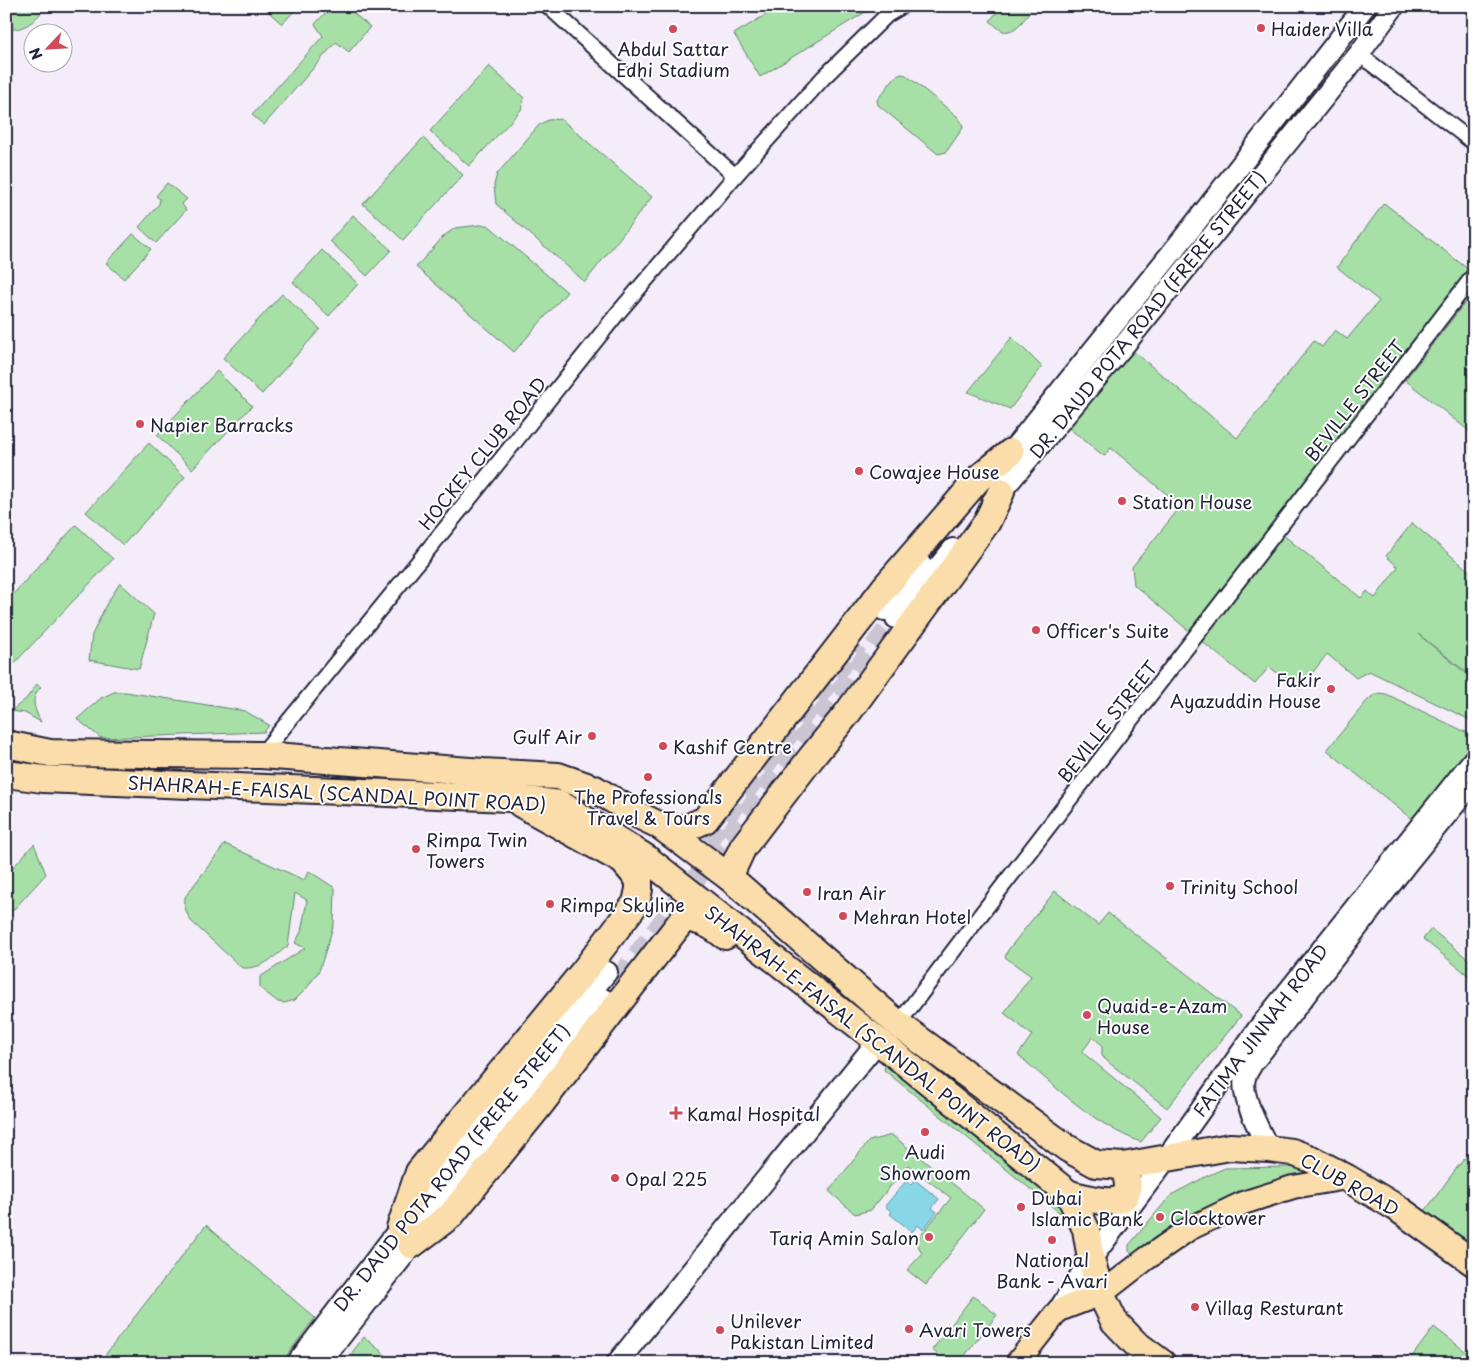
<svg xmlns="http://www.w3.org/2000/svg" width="1480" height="1369" font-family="'Playpen Sans',sans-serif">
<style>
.green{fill:#a6e0a6;stroke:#648170}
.water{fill:#88d7e6;stroke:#5f8fa2}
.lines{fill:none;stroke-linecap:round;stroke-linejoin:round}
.secondary-tunnel{stroke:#cac4d3;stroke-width:20;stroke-dasharray:20 10;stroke-linecap:butt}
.street-casing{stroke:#22223b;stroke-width:18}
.secondary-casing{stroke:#22223b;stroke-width:24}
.primary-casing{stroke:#22223b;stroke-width:26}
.highway-casing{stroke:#22223b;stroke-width:30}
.street{stroke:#fff;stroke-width:14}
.secondary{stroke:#fff;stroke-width:20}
.primary{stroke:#faddab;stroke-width:22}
.highway{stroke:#faddab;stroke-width:26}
.poi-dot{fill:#d1495b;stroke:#fff;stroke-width:2}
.labels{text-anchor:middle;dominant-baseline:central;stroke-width:4;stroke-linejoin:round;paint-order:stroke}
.poi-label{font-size:18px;fill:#22223b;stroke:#fff;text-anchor:start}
.street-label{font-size:18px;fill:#22223b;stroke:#fff}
</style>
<rect width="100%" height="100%" fill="#f4ecf9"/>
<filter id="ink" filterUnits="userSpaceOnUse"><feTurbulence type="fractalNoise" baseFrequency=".02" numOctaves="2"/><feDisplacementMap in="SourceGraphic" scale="10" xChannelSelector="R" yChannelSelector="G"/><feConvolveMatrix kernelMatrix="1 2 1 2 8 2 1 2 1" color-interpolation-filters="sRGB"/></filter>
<g filter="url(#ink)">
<g class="green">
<path d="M6 6H47C35 20 26 31 6 29Z"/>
<path d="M262 6H299L282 24Z"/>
<path d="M332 6H345L370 27 349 52 336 42 264 125 252 115 323 36 315 24Z"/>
<path d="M780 6H875L760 77 734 34Z"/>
<path d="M996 6H1034C1027 15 1017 34 1003 31 998 29 994 24 990 21L996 13Z"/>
<path d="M489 66 524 98 521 110 469 166 430 131Z"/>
<path d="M901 74 906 75 958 117 962 123 963 128 946 152 938 154 878 105 877 100 895 77Z"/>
<path d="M561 119 652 197 585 282 496 204 494 185 497 174 539 125 548 120Z"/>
<path d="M423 138 463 175 403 240 363 204Z"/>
<path d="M167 183 187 199 182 204 186 210 156 243 139 227 159 204 160 199 156 196Z"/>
<path d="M1384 203 1474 274 1277 530 1361 598 1367 591 1375 598 1398 567 1386 556 1412 523 1474 575V678L1418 634 1474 680V722L1369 671 1356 678 1327 654 1300 689 1269 667 1255 684 1195 636 1134 585 1132 567 1181 506 1111 448 1104 456 1060 421 1125 344 1237 438 1314 341 1322 347 1335 330 1347 339 1379 301 1337 267Z"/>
<path d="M353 215 391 250 367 276 330 241Z"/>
<path d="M480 225H488L567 292 514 352 416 267 444 236 455 228Z"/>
<path d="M133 234 151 249 124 279 106 263Z"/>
<path d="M322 250 358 284 329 316 293 282Z"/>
<path d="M1474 291V435L1405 380Z"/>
<path d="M282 294 320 329 262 394 223 358Z"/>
<path d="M1012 337 1042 367 1010 409 968 392Z"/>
<path d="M217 371 252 406 192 469 157 435Z"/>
<path d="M149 443 185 477 123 545 86 512Z"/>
<path d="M76 525 113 559 6 672V602Z"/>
<path d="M120 583 154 614 139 669 89 660 92 635 106 605Z"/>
<path d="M37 684 41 687C29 698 35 710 41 722L25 713 11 711 26 699Z"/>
<path d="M114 692H126L245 711 269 725 264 732 101 738 77 719 101 698Z"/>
<path d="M1379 693 1386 694 1474 736V758L1420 826 1327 750 1366 702 1371 697Z"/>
<path d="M34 844 46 874 6 918V875Z"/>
<path d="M225 844 304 880 309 871 335 888 334 924 319 971 306 989 295 1000 284 1003 278 1002 260 988V977L305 948 295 943 301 932 307 900 295 893 288 946C272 958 263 969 242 968L191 921C186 913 184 907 185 897Z"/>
<path d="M1055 891 1098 925 1108 913 1241 1016 1167 1108 1108 1062 1102 1056V1045L1093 1037 1082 1052 1161 1117 1141 1142C1094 1125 1056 1087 1018 1055L1032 1035 1004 1013 1031 976 1005 957 1008 950Z"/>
<path d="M1431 929 1474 964V980L1423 939Z"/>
<path d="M889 1063 1062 1201 1065 1210 1060 1213 884 1070 885 1065Z"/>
<path d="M892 1135 984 1209 926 1285 907 1270 922 1254 916 1241 951 1198 908 1165 871 1210 855 1214 829 1191 869 1141Z"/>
<path d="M1474 1147V1263L1417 1222 1456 1169Z"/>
<path d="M1291 1167 1310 1168 1347 1175 1262 1188 1133 1255 1129 1251V1245L1171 1195 1207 1176 1225 1168Z"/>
<path d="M206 1225 315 1318 281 1363H99Z"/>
<path d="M973 1296 997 1315 959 1363H949L932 1350Z"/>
<path d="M1434 1327 1474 1358V1363H1407Z"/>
<path d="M364 1337 395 1363H344Z"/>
</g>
<path class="water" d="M915 1180 939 1199 932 1208 937 1212 923 1230 918 1225 912 1232 890 1214 892 1212 885 1206 906 1181 911 1185Z"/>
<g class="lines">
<g class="secondary-tunnel">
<path d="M689 865 858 644"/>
<path d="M618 980 896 618"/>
</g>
<defs>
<g id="street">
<path d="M548 6 735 176"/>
<path d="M1359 54 1474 143"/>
<path d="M261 755 466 503 617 314 735 176 823 78 887 15 902 6"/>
<path d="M898 1024 982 913 1474 275"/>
</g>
<g id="secondary">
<path d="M1003 462 1186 235 1365 6"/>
<path d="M992 502 1125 344 1359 54 1394 6"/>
<path d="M884 610 921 565"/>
<path d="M896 618 953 549"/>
<path d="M1269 1149C1260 1132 1240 1096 1245 1078 1246 1073 1250 1068 1252 1064L1408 862 1465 792"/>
<path d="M1058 1311 1091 1259 1166 1159 1258 1029 1474 759"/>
<path d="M297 1363 400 1228 607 972"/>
<path d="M320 1363 603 999"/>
<path d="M617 1363 878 1041"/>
</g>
<g id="primary">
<path d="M1059 1310 1101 1294 1146 1259 1189 1229 1243 1203 1293 1187 1347 1178"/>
<path d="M1017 1363 1058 1311"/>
</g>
<g id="highway">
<path d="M6 744 50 753 261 755 483 772 558 776 595 789 638 815 659 825 729 877 898 1024 1067 1148 1096 1164 1123 1166 1230 1147 1269 1149 1292 1152 1311 1159 1347 1178 1397 1208 1474 1263"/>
<path d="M6 774 43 779 509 798 560 804 646 858 878 1041 1069 1194 1086 1229 1091 1259 1101 1294 1114 1321 1135 1343 1162 1363"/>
<path d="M659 825 684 829 705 820 886 586 979 478 1011 452"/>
<path d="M729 877 743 847 811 758 846 715 987 522 1001 492"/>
<path d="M1069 1194C1096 1200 1143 1216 1123 1166"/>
<path d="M400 1228 419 1172 584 971 636 903 639 889V880L623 861 521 804"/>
<path d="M411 1245 451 1215 539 1106 684 918C702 920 711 925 725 936"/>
</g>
</defs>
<use href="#street" class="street-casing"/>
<use href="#secondary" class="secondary-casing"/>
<use href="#primary" class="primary-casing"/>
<use href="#highway" class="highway-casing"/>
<use href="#street" class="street"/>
<use href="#secondary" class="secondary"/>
<use href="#primary" class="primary"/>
<use href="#highway" class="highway"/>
</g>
</g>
<g class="poi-dot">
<circle cx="1261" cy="28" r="5"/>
<circle cx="673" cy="29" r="5"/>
<circle cx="140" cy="424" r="5"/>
<circle cx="859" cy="471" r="5"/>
<circle cx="1122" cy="501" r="5"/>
<circle cx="1036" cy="630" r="5"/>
<circle cx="1331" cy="689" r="5"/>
<circle cx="592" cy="736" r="5"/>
<circle cx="663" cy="746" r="5"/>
<circle cx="648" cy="777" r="5"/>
<circle cx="416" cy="849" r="5"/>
<circle cx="1170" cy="886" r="5"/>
<circle cx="807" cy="892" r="5"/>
<circle cx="550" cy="904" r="5"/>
<circle cx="843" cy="916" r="5"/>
<circle cx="1087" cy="1015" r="5"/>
<path d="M673.5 1105.5h5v5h5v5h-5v5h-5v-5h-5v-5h5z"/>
<circle cx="925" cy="1132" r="5"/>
<circle cx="615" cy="1178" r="5"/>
<circle cx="1021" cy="1207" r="5"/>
<circle cx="1160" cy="1217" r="5"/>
<circle cx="929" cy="1237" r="5"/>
<circle cx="1052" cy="1240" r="5"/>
<circle cx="1195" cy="1307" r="5"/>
<circle cx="909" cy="1329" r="5"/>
<circle cx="720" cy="1330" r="5"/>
</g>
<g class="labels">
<g class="poi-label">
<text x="1271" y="28">Haider Villa</text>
<text x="673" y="48" text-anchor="middle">Abdul Sattar<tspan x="673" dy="21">Edhi Stadium</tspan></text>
<text x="150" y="424">Napier Barracks</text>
<text x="869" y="471">Cowajee House</text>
<text x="1132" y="501">Station House</text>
<text x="1046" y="630">Officer's Suite</text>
<text x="1321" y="679" text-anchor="end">Fakir<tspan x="1321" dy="21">Ayazuddin House</tspan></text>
<text x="582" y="736" text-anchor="end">Gulf Air</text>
<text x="673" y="746">Kashif Centre</text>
<text x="648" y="796" text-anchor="middle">The Professionals<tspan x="648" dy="21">Travel &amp; Tours</tspan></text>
<text x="426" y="839">Rimpa Twin<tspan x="426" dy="21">Towers</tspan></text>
<text x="1180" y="886">Trinity School</text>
<text x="817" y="892">Iran Air</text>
<text x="560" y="904">Rimpa Skyline</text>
<text x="853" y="916">Mehran Hotel</text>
<text x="1097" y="1005">Quaid-e-Azam<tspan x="1097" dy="21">House</tspan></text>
<text x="687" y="1113">Kamal Hospital</text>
<text x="925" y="1151" text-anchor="middle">Audi<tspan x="925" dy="21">Showroom</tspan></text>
<text x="625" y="1178">Opal 225</text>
<text x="1031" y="1197">Dubai<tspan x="1031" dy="21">Islamic Bank</tspan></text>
<text x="1170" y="1217">Clocktower</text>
<text x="919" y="1237" text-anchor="end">Tariq Amin Salon</text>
<text x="1052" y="1259" text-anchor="middle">National<tspan x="1052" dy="21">Bank - Avari</tspan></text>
<text x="1205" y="1307">Villag Resturant</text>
<text x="730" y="1320">Unilever<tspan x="730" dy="21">Pakistan Limited</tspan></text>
<text x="919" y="1329">Avari Towers</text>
</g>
<g class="street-label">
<text transform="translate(1147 314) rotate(-51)">DR. DAUD POTA ROAD (FRERE STREET)</text>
<text transform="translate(1354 400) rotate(-52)">BEVILLE STREET</text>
<text transform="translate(482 453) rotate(-51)">HOCKEY CLUB ROAD</text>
<text transform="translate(1107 721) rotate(-52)">BEVILLE STREET</text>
<text transform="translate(337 793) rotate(3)">SHAHRAH-E-FAISAL (SCANDAL POINT ROAD)</text>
<text transform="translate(1260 1030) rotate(-53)">FATIMA JINNAH ROAD</text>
<text transform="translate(873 1038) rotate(38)">SHAHRAH-E-FAISAL (SCANDAL POINT ROAD)</text>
<text transform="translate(451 1167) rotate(-51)">DR. DAUD POTA ROAD (FRERE STREET)</text>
<text transform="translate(1350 1184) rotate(29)">CLUB ROAD</text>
</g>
</g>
<rect width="1480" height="1369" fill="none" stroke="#fff" stroke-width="25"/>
<rect x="12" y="12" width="1455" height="1344" fill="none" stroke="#22223b" stroke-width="2" filter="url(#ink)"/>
<g transform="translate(48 48) rotate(245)"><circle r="24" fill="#ffffff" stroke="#a7a7b1"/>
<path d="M0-4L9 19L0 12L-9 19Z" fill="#d1495b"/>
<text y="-8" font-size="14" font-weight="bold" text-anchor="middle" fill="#22223b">N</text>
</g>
</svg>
